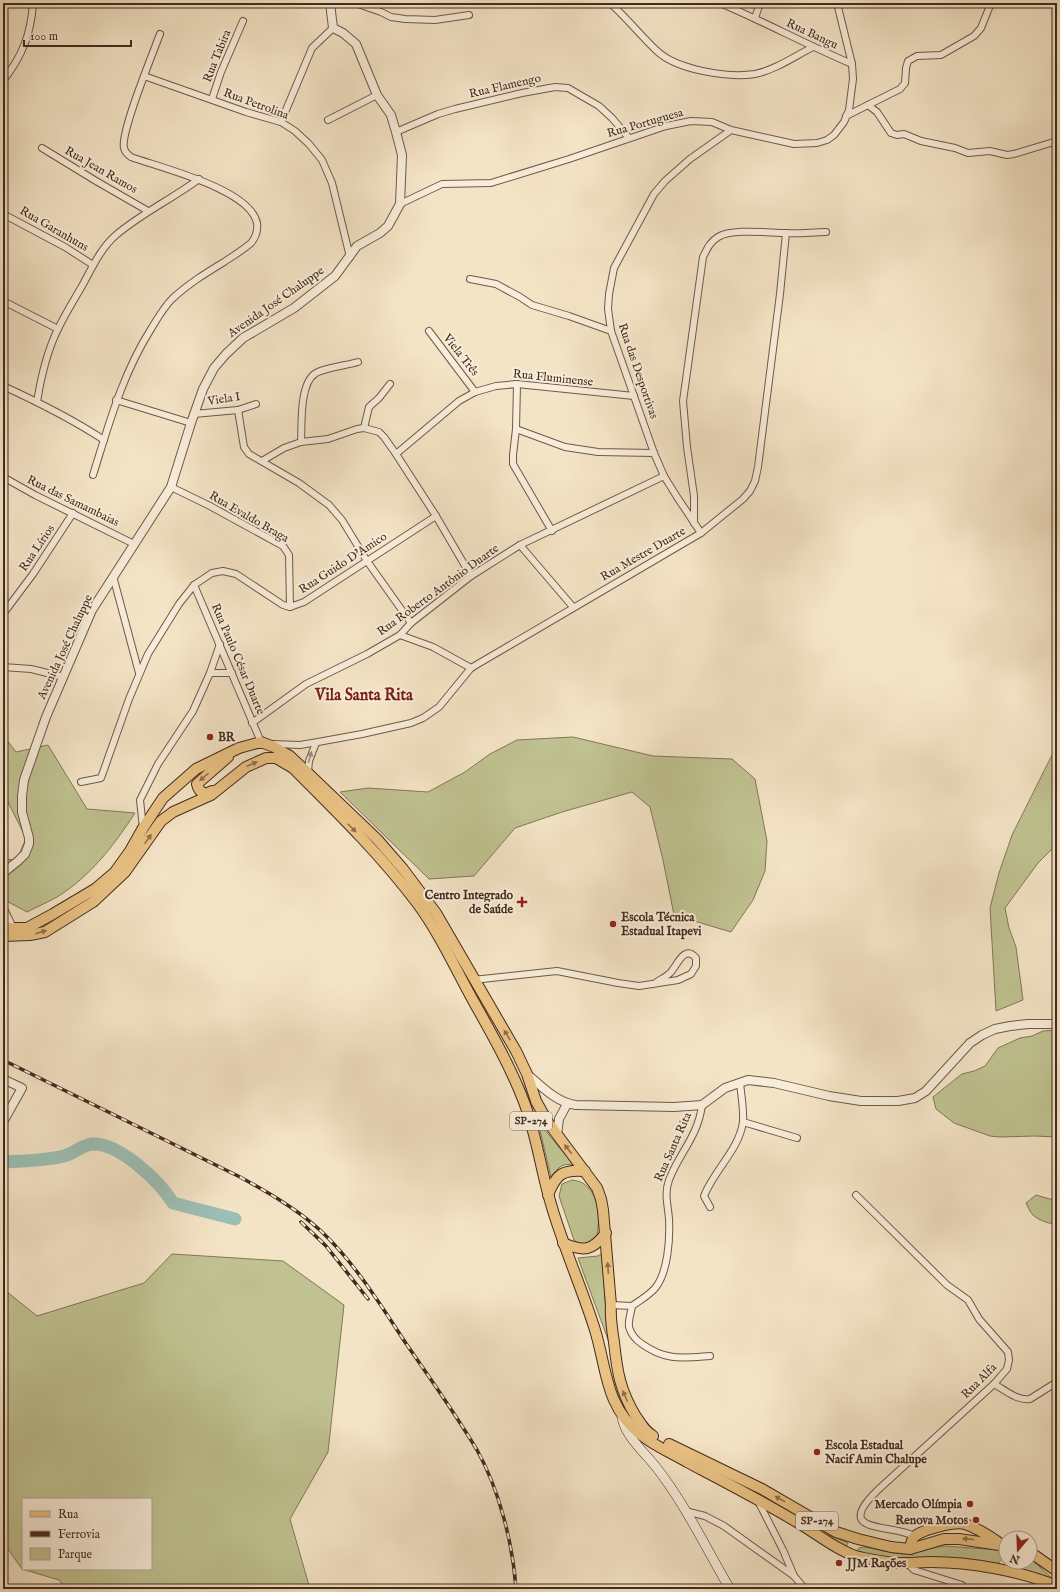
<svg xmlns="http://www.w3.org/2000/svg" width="1060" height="1592" font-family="'IM FELL English',serif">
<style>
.green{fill:#c0c291;stroke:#827658;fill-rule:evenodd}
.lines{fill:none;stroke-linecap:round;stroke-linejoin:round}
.river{stroke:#9cbfb5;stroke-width:13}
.minor-casing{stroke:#6f5848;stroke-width:8}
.tertiary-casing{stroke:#6f5848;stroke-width:10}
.secondary-casing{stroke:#432a1e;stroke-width:10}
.primary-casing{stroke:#432a1e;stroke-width:12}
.minor{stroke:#f8edda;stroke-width:6}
.tertiary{stroke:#f8edda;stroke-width:8}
.secondary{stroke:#f8edda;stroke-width:9}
.primary{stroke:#eac283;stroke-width:10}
.rail-casing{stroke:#432a1e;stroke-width:3.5}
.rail{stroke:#f8edda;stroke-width:2;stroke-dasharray:6;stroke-linecap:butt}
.oneway{fill:#9e8c7c}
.oneway2{fill:#8e6e4b}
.poi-dot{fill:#8f2418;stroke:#f8edda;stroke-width:1.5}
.labels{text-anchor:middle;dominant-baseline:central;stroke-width:4;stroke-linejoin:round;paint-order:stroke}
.shield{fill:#f8edda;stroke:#796456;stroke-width:1}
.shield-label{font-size:11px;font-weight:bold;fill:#432a1e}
.street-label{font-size:12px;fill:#432a1e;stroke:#f8edda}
.poi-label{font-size:12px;font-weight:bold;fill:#432a1e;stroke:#f8edda;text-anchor:start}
.district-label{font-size:16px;font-weight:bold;fill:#7a1f14;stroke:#f8edda}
</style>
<rect width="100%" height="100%" fill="#f4e4c6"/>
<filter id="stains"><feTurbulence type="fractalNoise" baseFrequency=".005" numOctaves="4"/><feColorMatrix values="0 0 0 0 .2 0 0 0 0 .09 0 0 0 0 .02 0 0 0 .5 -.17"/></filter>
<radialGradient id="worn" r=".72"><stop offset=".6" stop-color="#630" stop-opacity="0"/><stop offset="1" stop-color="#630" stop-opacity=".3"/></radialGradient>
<g class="green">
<path d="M3 735 16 752 48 745 87 809 135 813C114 845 91 876 57 897 48 902 37 907 27 912L3 899V859L17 860 26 838 8 802 3 796Z"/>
<path d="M573 737 653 756 732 759 755 779 767 841 765 871 753 900 731 932 674 915 663 860 650 807 632 792 562 812 515 828 474 876 429 879 340 792 368 788 428 792 465 772 490 754 517 740Z"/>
<path d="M1057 749V844L1038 863 1005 908 1009 928 1016 947 1023 1000 996 1011 990 908 999 873 1012 835 1052 755Z"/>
<path d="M1057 1030V1137L1035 1136 1000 1137 990 1136 954 1123 936 1109 933 1097 962 1074 974 1071 985 1066 998 1048 1020 1038 1032 1036 1043 1031Z"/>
<path d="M538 1122 574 1165C562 1162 557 1169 551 1177Z"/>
<path d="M572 1180C598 1182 601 1215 597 1235L590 1243 581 1245 574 1240 559 1196 562 1184Z"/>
<path d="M1036 1195 1057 1201V1224C1049 1224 1038 1220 1033 1215 1030 1212 1028 1207 1026 1203Z"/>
<path d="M602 1253 606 1314 610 1345 578 1258 598 1256Z"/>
<path d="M172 1254 283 1261 344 1305 328 1452 290 1519 310 1589H66L59 1580 22 1569 3 1542V1291H6L37 1316 144 1283ZM23 1499H151V1569H23Z"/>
<path d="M819 1531 848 1543 846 1547Z"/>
<path d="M945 1546 999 1550 1002 1551 1004 1557 997 1564 927 1558 885 1560 856 1553 859 1548 864 1547C876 1549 890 1553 902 1554 917 1554 931 1547 945 1546Z"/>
<path d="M1030 1559H1031L1053 1579 1014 1567 1015 1562H1030Z"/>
</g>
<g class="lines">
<path class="river" d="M3 1162C23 1161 44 1161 64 1156 73 1154 82 1145 92 1144 119 1142 160 1182 173 1203L235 1219"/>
<defs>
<g id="minor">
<path d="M355 3 381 12 391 17 405 19 435 20 469 15"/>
<path d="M610 3C627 18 640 35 657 51 677 70 728 78 755 74 775 70 795 56 813 47"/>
<path d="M720 3C765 22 807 45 852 64"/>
<path d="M755 18 760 3"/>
<path d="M144 76 246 112 281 122 295 131 309 144 322 160 332 183 350 257"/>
<path d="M3 81C22 56 31 35 33 3"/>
<path d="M212 99 221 72 243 21"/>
<path d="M868 105 877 112 891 133 897 135 904 134 921 141 955 148 968 153 990 151 1007 155 1014 154 1057 141"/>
<path d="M846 116 900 89 905 83 906 68 908 61 917 56 941 55 974 36 981 28 991 3"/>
<path d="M328 120 377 95"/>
<path d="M281 122 312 48 333 28"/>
<path d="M396 132 438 114 455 109 522 93 555 87 568 88 599 106 612 118 629 138"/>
<path d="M42 148 96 181 148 211"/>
<path d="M400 204 442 184 491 183 569 159 666 126 691 121 712 122 731 130 794 144 817 143 827 140 834 135 844 122 849 110 853 79 852 64 837 3"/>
<path d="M3 214 65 247 93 265"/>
<path d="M470 279 496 284 520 297 532 305 569 316 611 331"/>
<path d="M3 301 58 329"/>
<path d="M429 331 475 392"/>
<path d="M517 384 516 429 513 455V464L552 531"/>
<path d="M3 386C38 402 72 419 104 440"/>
<path d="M116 400 191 423"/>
<path d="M37 402C41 377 47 351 58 329 65 314 74 300 82 286 92 268 100 249 116 235 142 213 172 199 199 179"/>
<path d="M238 410 244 447 249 454 299 483 329 505 342 520 367 561 411 623"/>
<path d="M194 414 238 410 256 404"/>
<path d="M364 428 369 407 379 398 390 384"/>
<path d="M516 429 565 447 598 452 654 453"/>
<path d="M301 442C302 425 299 383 316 373 325 368 348 365 358 362"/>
<path d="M396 454 459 401 475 392 496 386 517 384 634 396"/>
<path d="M262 461 284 448 301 442 328 439 357 429 364 428 379 432 384 437 396 454 436 516 471 576"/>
<path d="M93 475C109 424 122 375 151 329 157 319 164 307 172 299 188 284 206 273 224 262 233 256 243 250 251 243 256 237 258 231 257 223 250 189 161 168 131 157 128 155 125 152 124 148 120 133 153 53 160 34"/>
<path d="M3 477 35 495 134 544"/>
<path d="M171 487 210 506 283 546 289 555 290 607"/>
<path d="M694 523V496L687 447 683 401 703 257C707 249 710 242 718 237 732 228 769 233 786 233 799 234 813 232 826 232"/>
<path d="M701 533 677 497 664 476 654 453 611 331 608 309 609 294 614 268 654 194 665 181 690 159 731 130"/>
<path d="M520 545 573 607"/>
<path d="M113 576 139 673"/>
<path d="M194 585 261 742"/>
<path d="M3 614 33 574 73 513"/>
<path d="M400 635 433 647 471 668"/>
<path d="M3 667 31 669 64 677"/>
<path d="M210 673H232"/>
<path d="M252 723 306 684 367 654 400 635 411 623 471 576 520 545 664 476"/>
<path d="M272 744 300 745 318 742 362 734 411 723 423 718 439 707 471 668 701 533 743 499 750 491 755 481 758 467 780 294 786 233"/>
<path d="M308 772 309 761 316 743"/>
<path d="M81 782 101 778 129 699 148 654 179 604 194 585 212 573 223 571 236 574 283 605 290 607 304 602 436 516"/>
<path d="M143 828 140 800 158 764 193 711 210 673 220 644"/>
<path d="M473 980 557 971 618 983 639 986 678 980 691 974 696 966V958C684 944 677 966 670 973 666 977 659 980 654 984"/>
<path d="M743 1122 797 1138"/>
<path d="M856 1195 947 1285 968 1300 979 1319 1008 1352 1009 1360 1007 1369 994 1384 880 1488C830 1535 889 1523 914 1536"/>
<path d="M710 1207 704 1196C714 1170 739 1150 743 1122 744 1109 741 1095 740 1082"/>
<path d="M611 1305 632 1306C640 1300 650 1295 656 1287 668 1271 670 1239 669 1219 668 1205 664 1194 669 1180 679 1153 698 1137 702 1105"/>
<path d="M632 1306C631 1313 628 1320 629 1327 631 1334 636 1340 642 1344 666 1361 682 1358 710 1356"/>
<path d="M994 1384C1005 1390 1017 1401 1030 1399L1057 1382"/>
<path d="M758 1501 783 1550 794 1576 805 1589"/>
<path d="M685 1511 705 1516 724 1526 794 1576"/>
<path d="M907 1563 914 1570 962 1585 965 1589"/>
</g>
<g id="tertiary">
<path d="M3 873 18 861 25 854 29 844V838L22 812V796L24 780 46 717 92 610 171 487 191 423 203 389 214 368 226 354 243 338 294 308 335 276 357 246 380 233 388 226 400 204 402 155 396 132 391 115 377 95 356 44 343 33 333 28 330 3"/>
<path d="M3 909 12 928"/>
<path d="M527 1074C541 1086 557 1103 576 1105L674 1107 702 1105 725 1088 748 1080 774 1083 829 1096 861 1101H898L915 1098 926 1091 970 1043 982 1035 995 1029 1010 1026 1028 1024H1057"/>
<path d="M3 1079 22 1088 3 1122"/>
<path d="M557 1135 559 1119 567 1104"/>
</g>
<path id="secondary" d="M622 1414C621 1432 645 1453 656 1467 685 1504 706 1548 730 1589"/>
<g id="primary">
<path d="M212 791 205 794C200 792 198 789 197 784L228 757"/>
<path d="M3 928H27L53 914 95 889 115 872 130 851 143 828 163 798 196 769 239 748 261 742 274 747 290 756 377 839 403 869 436 913 516 1051 527 1074 536 1101 547 1121 597 1188 601 1199 603 1210 611 1305C610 1317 612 1330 614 1342 617 1371 620 1390 635 1415 641 1424 644 1430 653 1436"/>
<path d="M3 936 30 935 45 932 93 902 125 872 161 821 173 812 211 795 246 767 266 758H276L293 768C336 811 380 854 417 903 440 934 456 970 475 1004 493 1036 511 1068 524 1102 536 1133 540 1165 549 1197 561 1242 581 1285 595 1330 607 1369 605 1406 640 1434 654 1446 672 1453 687 1462 723 1481 760 1500 795 1521 813 1531 839 1552 859 1557 874 1560 891 1564 907 1563 915 1563 923 1562 931 1562 971 1562 1020 1571 1057 1586"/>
<path d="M548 1195C556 1174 563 1169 585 1171"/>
<path d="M563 1243C584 1252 592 1251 606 1233"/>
<path d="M669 1444 762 1489 836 1532 858 1539 891 1547 910 1549 944 1539H959L1006 1546"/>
<path d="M910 1549C911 1545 911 1540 914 1537 921 1530 955 1521 965 1524 977 1528 988 1535 998 1542"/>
<path d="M1030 1552 1057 1571"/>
</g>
</defs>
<use href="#minor" class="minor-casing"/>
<use href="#tertiary" class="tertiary-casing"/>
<use href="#secondary" class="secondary-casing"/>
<use href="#primary" class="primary-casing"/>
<use href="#minor" class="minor"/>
<use href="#tertiary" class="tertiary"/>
<use href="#secondary" class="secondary"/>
<use href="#primary" class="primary"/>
<defs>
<g id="rail">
<path d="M3 1060 240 1177C269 1193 297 1209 321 1231 354 1262 380 1304 405 1342 429 1377 455 1413 477 1450 499 1489 513 1544 516 1589"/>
<path d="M301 1222 326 1246 368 1299"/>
</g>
</defs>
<use href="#rail" class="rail-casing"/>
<use href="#rail" class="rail"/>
</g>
<defs><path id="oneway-solid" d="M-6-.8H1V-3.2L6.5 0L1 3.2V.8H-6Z"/></defs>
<use class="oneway" href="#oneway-solid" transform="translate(310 757) rotate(-74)"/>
<g class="oneway2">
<use href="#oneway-solid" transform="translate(252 764) rotate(-24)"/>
<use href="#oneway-solid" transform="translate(204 777) rotate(140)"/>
<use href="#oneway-solid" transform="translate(352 828) rotate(45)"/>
<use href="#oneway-solid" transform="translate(148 839) rotate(-55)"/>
<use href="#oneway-solid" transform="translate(41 932) rotate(-16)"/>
<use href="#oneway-solid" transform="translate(507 1035) rotate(-121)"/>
<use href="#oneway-solid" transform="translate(568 1149) rotate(-128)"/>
<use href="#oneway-solid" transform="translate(608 1268) rotate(-94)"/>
<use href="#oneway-solid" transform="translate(625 1396) rotate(-114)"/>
<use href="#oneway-solid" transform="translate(780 1499) rotate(-151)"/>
<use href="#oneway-solid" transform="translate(968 1539) rotate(-175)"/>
</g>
<g class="poi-dot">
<circle cx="210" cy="737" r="4"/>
<path d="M520 896h4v4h4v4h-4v4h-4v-4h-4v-4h4z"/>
<circle cx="613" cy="924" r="4"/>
<circle cx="817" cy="1452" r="4"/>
<circle cx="970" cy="1504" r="4"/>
<circle cx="976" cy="1520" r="4"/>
<circle cx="839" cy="1563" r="4"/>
</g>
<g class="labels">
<g class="shield">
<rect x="510" y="1112" width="42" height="18" rx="3"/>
<rect x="796" y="1512" width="42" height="18" rx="3"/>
</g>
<g class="shield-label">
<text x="531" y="1121">SP-274</text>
<text x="817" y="1521">SP-274</text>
</g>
<g class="street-label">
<text transform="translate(812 34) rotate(25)">Rua Bangu</text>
<text transform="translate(217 56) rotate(-68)">Rua Tabira</text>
<text transform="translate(505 86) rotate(-13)">Rua Flamengo</text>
<text transform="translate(256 104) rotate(20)">Rua Petrolina</text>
<text transform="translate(645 123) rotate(-16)">Rua Portuguesa</text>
<text transform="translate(101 170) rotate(30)">Rua Jean Ramos</text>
<text transform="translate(54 229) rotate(30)">Rua Garanhuns</text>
<text transform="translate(276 302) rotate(-35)">Avenida José Chaluppe</text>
<text transform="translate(461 355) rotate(52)">Viela Três</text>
<text transform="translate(638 371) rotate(71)">Rua das Desportivas</text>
<text transform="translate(553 378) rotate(6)">Rua Fluminense</text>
<text transform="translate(224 399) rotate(-9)">Viela I</text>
<text transform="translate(73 501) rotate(26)">Rua das Samambaias</text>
<text transform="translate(249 517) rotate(30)">Rua Evaldo Braga</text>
<text transform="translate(37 548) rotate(-56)">Rua Lírios</text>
<text transform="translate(643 554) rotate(-30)">Rua Mestre Duarte</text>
<text transform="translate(343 563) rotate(-33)">Rua Guido D'Amico</text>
<text transform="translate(438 590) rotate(-36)">Rua Roberto Antônio Duarte</text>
<text transform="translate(65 647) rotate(-65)">Avenida José Chaluppe</text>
<text transform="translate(238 659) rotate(67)">Rua Paulo César Duarte</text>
<text transform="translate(673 1147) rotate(-66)">Rua Santa Rita</text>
<text transform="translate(979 1381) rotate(-45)">Rua Alfa</text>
</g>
<g class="poi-label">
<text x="218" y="737">BR</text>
<text x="513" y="895" text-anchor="end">Centro Integrado<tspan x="513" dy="14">de Saúde</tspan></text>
<text x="621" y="917">Escola Técnica<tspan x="621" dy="14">Estadual Itapevi</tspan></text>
<text x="825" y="1445">Escola Estadual<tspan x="825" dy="14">Nacif Amin Chalupe</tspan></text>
<text x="962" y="1504" text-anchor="end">Mercado Olímpia</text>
<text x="968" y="1520" text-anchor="end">Renova Motos</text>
<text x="847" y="1563">JJM Rações</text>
</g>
<g class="district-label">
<text x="364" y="696">Vila Santa Rita</text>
</g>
</g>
<rect width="1060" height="1592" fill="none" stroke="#f4e4c6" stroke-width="16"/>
<rect x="4" y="4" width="1052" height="1584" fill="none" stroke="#432a1e" stroke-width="2"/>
<rect x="8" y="8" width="1044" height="1576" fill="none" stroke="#432a1e"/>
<rect x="22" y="1498" width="130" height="72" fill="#f8edda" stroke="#b09f8f"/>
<rect x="30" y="1511" width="20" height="6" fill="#eac283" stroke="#b09f8f"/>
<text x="58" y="1518" font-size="12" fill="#432a1e">Rua</text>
<rect x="30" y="1531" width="20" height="6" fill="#432a1e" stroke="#b09f8f"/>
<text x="58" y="1538" font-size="12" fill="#432a1e">Ferrovia</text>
<rect x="30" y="1548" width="20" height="12" fill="#c0c291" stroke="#b09f8f"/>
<text x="58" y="1558" font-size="12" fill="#432a1e">Parque</text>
<g transform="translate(1018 1550) rotate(199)"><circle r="19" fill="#f8edda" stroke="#b09f8f"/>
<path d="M0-3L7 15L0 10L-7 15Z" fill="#8f2418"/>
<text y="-6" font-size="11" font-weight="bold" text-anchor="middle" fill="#432a1e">N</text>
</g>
<path d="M24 40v6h107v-6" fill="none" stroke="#432a1e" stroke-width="2"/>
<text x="30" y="40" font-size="12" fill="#432a1e" stroke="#f8edda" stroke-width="3" paint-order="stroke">100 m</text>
<rect width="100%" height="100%" filter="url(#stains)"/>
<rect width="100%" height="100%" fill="url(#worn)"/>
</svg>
